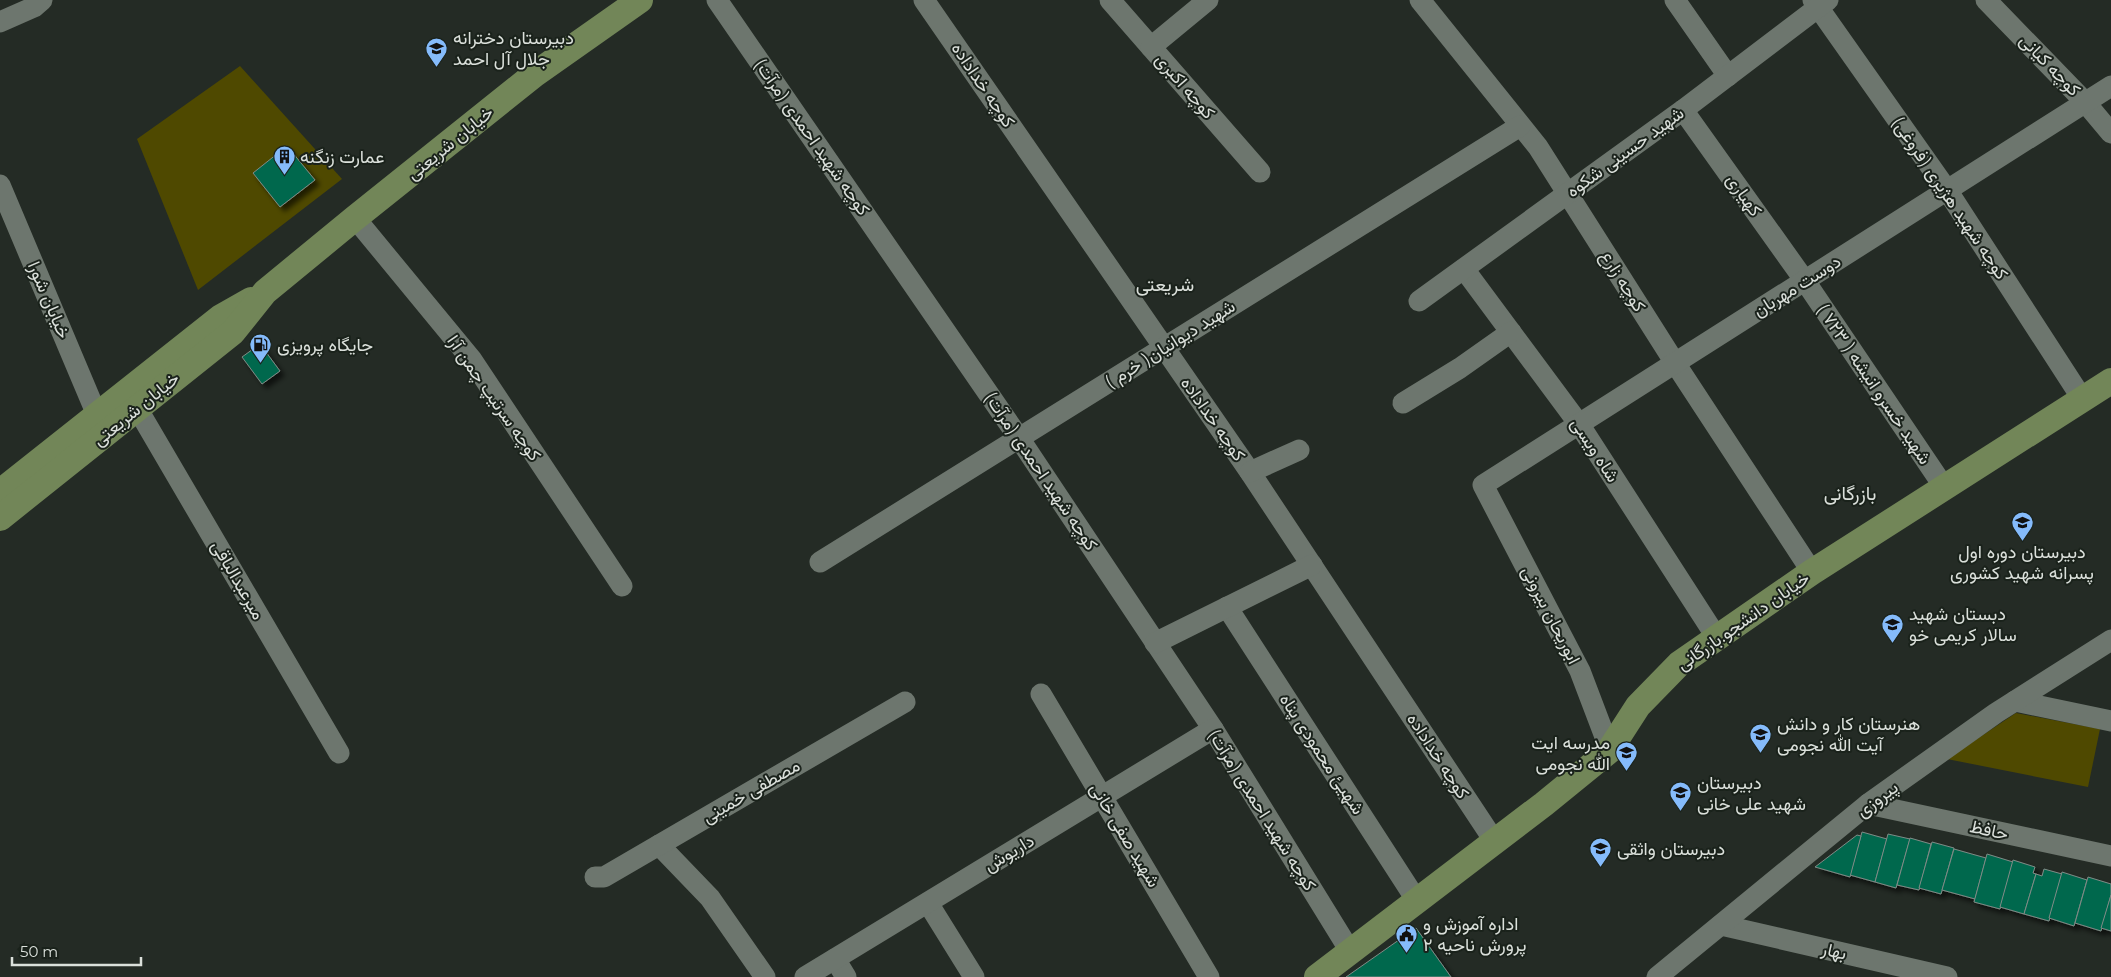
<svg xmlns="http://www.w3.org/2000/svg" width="2111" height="977" font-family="Montserrat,Vazirmatn,sans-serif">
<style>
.green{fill:#4f4900}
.building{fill:#00684e;stroke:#7f8b86;filter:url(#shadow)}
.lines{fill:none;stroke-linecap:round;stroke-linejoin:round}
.minor{stroke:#6d766e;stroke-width:21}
.major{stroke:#728658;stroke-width:26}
.labels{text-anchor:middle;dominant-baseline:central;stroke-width:4;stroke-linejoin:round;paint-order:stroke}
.poi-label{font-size:18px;fill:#dbe0db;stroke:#1a221b;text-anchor:start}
.street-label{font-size:18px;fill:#dbe0db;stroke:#1a221b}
.neighbourhood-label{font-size:19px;fill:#dbe0db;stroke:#1a221b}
</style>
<defs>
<filter id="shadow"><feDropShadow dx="4.5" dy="4.5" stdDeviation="2.5" flood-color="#0009"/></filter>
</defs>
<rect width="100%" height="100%" fill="#242b25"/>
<g class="green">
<path d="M240 66 342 179 198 290 137 139Z"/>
<path d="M2016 713 2100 729 2088 787 1947 759Z"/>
</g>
<g class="building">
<path d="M287 146 315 180 280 207 253 173Z"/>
<path d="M260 344 280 371 262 384 242 357Z"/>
<path d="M1862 832 1887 839 1875 882 1850 875Z"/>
<path d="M1888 834 1910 839 1896 888 1875 882Z"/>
<path d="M1857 835 1861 836 1850 877 1815 867Z"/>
<path d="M1910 838 1931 844 1919 890 1897 885Z"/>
<path d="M1932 842 1954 848 1941 894 1919 888Z"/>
<path d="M1954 849 1986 858 1975 899 1942 890Z"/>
<path d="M1987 854 2013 862 2000 909 1974 902Z"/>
<path d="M2013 860 2035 867 2033 873 2036 874 2024 914 2000 907Z"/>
<path d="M2044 869 2062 874 2049 921 2024 914 2036 874 2042 876Z"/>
<path d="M2062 872 2087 880 2074 926 2049 918Z"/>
<path d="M2088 877 2111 884V895L2101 931 2075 923Z"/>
<path d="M2111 895V931L2101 928Z"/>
<path d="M1416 928 1451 977H1346Z"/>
</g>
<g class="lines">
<g class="minor">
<path d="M717 0 1019 438 1213 729 1350 951"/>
<path d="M924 0 1250 472 1495 842"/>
<path d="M1110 0 1260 172"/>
<path d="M1420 0 1538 147 1675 363 1812 572"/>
<path d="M1675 0 1728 76"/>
<path d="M1813 0 1947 190 2083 400"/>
<path d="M1986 0 2085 102 2111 133"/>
<path d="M0 22 34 7 42 0"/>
<path d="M1151 47 1208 0"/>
<path d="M1683 110 1805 281 1944 487"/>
<path d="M0 185 97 415"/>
<path d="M355 218 472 360 622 586"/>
<path d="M1464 269 1579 424 1717 638"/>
<path d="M1419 301 1683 110 1828 0"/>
<path d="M1403 403 1460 368 1511 332"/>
<path d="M137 408 339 753"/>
<path d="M1250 472 1299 450"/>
<path d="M820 562 1520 126"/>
<path d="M1227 607 1417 901"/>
<path d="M1155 643 1312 565"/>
<path d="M1041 694 1209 977"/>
<path d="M2015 701 2111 721"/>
<path d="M1610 750 1580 671 1483 485 2111 86"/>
<path d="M1868 804 2111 856"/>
<path d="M659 845 710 898 765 977"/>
<path d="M595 877H604L905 702"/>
<path d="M928 903 974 977"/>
<path d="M1721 925 1947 977"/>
<path d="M835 959 846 977"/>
<path d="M805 977 1213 729"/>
<path d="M1657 977 1868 804 1996 713 2111 640"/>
</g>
<g class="major">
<path d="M0 492 221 317 251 300"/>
<path d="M0 518 233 332 265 292 355 218 535 74 640 0"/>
<path d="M1317 977 1544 804 1609 751 1638 706 1679 664 1812 572 2111 381"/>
</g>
</g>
<defs>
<symbol id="school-pin" viewBox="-11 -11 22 30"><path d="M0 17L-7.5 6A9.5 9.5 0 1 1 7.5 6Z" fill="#85bbfb" stroke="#1a221b"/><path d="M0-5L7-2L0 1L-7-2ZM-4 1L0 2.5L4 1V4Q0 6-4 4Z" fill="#111"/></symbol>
<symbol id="building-pin" viewBox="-11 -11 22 30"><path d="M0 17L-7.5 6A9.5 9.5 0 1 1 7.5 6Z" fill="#85bbfb" stroke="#1a221b"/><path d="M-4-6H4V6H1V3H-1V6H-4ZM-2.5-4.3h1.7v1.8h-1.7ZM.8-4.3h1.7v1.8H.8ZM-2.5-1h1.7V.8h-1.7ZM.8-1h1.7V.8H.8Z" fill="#111"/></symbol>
<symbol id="fuel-pin" viewBox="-11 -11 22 30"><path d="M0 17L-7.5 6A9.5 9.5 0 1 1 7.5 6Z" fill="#85bbfb" stroke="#1a221b"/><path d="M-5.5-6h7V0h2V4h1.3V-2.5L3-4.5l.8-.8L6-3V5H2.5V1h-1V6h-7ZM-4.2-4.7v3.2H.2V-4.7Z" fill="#111"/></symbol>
<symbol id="civic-pin" viewBox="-11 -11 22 30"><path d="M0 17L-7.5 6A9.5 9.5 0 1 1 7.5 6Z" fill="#85bbfb" stroke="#1a221b"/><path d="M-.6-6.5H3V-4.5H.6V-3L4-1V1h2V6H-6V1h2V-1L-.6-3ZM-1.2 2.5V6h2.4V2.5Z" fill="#111"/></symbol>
</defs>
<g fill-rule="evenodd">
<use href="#school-pin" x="424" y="36" width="25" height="34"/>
<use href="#building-pin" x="272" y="144" width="25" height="34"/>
<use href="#fuel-pin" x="248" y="332" width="25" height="34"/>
<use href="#school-pin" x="2010" y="510" width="25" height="34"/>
<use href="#school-pin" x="1880" y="612" width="25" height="34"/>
<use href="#school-pin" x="1748" y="722" width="25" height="34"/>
<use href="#school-pin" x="1614" y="740" width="25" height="34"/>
<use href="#school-pin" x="1668" y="780" width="25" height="34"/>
<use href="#school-pin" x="1588" y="836" width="25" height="34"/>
<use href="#civic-pin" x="1394" y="922" width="25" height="34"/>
</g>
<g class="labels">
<g class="poi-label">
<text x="453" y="38">دبیرستان دخترانه<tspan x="453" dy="21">جلال آل احمد</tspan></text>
<text x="300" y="157">عمارت زنگنه</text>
<text x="277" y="345">جایگاه پرویزی</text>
<text x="2022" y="552" text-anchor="middle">دبیرستان دوره اول<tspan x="2022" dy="21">پسرانه شهید کشوری</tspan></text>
<text x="1909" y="614">دبستان شهید<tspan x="1909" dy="21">سالار کریمی خو</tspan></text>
<text x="1777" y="724">هنرستان کار و دانش<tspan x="1777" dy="21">آیت الله نجومی</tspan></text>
<text x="1610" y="743" text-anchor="end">مدرسه ایت<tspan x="1610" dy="21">الله نجومی</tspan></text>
<text x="1697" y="783">دبیرستان<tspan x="1697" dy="21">شهید علی خانی</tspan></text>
<text x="1617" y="849">دبیرستان واثقی</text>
<text x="1423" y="924">اداره آموزش و<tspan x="1423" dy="21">پرورش ناحیه ۲</tspan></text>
</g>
<g class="street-label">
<text transform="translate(2050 65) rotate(46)">کوچه کیانی</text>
<text transform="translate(983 85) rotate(56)">کوچه خداداده</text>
<text transform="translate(1185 86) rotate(49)">کوچه اکبری</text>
<text transform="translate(812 137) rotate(55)">کوچه شهید احمدی (مرآت)</text>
<text transform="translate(450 143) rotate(-39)">خیابان شریعتی</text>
<text transform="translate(1625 152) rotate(-36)">شهید حسینی شکوه</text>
<text transform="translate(1744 195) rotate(55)">کهیاری</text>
<text transform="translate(1950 198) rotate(56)">کوچه شهید هژیری (فروغی)</text>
<text transform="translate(1623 281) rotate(58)">کوچه زارع</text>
<text transform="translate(1797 286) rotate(-32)">دوست مهربان</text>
<text transform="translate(49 300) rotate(67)">خیابان شورا</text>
<text transform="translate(1170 344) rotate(-32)">شهید دیوانیان( خرم )</text>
<text transform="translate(1874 384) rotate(56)">شهید خسرو انیشه ( ۷۲۳ )</text>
<text transform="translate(494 398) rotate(55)">کوچه سرتیپ چمن آرا</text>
<text transform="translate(136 409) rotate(-39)">خیابان شریعتی</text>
<text transform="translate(1213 419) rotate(55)">کوچه خداداده</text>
<text transform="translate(1595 450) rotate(57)">شاه ویسی</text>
<text transform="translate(1041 471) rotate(56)">کوچه شهید احمدی (مرآت)</text>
<text transform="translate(238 580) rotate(60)">میرعبدالباقی</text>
<text transform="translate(1551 615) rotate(63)">ابوریحان بیرونی</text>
<text transform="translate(1743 621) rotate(-35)">خیابان دانشجو.بازرگانی</text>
<text transform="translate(1322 754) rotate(57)">شهیئ محمودی پناه</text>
<text transform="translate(1438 756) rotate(57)">کوچه خداداده</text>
<text transform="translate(751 791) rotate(-30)">مصطفی خمینی</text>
<text transform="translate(1877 799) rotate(-37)">پیروزی</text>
<text transform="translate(1262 810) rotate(58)">کوچه شهید احمدی (مرآت)</text>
<text transform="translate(1989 830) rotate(12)">حافظ</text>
<text transform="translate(1125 835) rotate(59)">شهید صفی خانی</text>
<text transform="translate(1009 853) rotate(-31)">داریوش</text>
<text transform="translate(1834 951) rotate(13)">بهار</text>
</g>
<g class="neighbourhood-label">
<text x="1165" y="284">شریعتی</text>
<text x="1850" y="493">بازرگانی</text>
</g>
</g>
<path d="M12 957v8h129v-8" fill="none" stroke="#dbe0db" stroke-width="2.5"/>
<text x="20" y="957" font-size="15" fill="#dbe0db" stroke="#1a221b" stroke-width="4" paint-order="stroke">50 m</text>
</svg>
